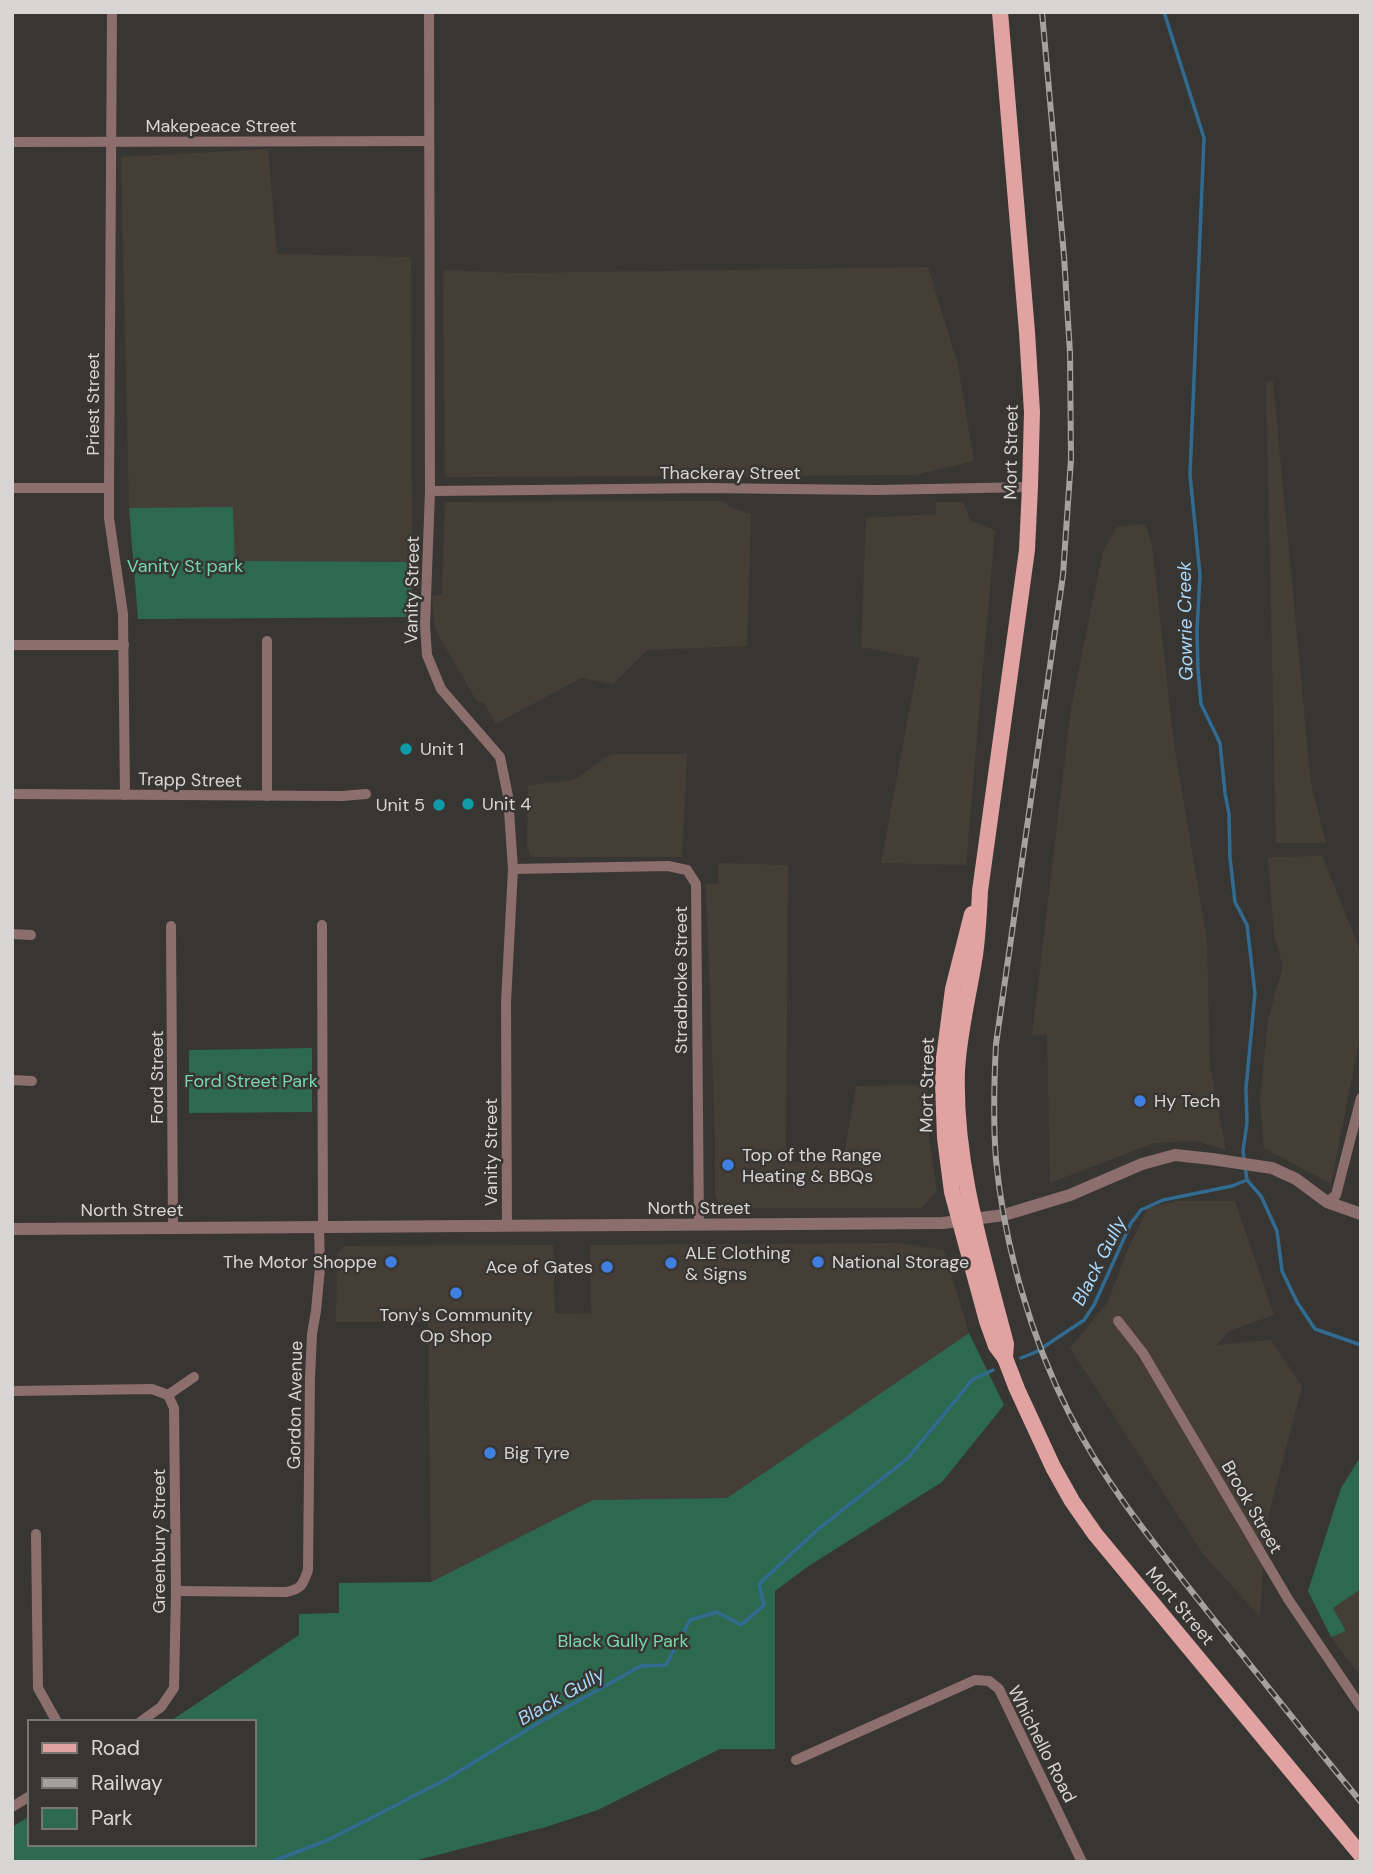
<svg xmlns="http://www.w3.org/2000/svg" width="1373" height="1874" font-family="'DM Sans',sans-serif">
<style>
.built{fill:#453e37}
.green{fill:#2d694e}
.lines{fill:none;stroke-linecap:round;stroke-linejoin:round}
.stream{stroke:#316b91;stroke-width:3.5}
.minor{stroke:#8c6e6d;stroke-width:10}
.tertiary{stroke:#8c6e6d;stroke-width:12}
.primary{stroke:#e0a3a2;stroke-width:16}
.rail-casing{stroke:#a4a2a0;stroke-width:6}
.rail{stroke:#383633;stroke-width:3.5;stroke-dasharray:10;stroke-linecap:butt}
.culture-dot{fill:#0f9aa8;stroke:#383633;stroke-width:2.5}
.shop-dot{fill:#3f7fe0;stroke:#383633;stroke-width:2.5}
.labels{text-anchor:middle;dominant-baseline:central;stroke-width:5;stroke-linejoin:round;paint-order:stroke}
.street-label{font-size:18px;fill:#d8d6d5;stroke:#383633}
.park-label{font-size:18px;fill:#77d9aa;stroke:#383633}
.poi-label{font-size:18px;fill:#d8d6d5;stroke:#383633;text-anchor:start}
.water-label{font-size:19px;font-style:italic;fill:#a9d8fb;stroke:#383633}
</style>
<rect width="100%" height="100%" fill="#383633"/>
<g class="built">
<path d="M268 149 277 254 411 257 412 562 235 561 233 508H129L121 157Z"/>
<path d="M928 267 958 365 974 461 915 475 445 477 443 270 515 273Z"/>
<path d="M1273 381 1311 784 1326 843H1276L1266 382Z"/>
<path d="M723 501 730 507 751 514 747 646 647 650 613 684 581 678 496 724 484 703 477 702 435 629 432 596 442 594 445 502Z"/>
<path d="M936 502H963L971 521 995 530 966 865 881 863 919 658 861 647 866 518 936 514Z"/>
<path d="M1145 524 1152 545 1174 745 1207 940 1210 1066 1226 1150 1195 1141 1154 1143 1050 1183 1047 1034 1032 1035 1071 708 1103 551 1117 527Z"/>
<path d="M611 754H687L682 857H531L527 845 528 785 574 780Z"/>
<path d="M1322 856 1361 953V1032L1331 1184 1264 1148 1260 1102 1268 1020 1283 966 1274 936 1268 857Z"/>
<path d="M718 863 788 865 786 1162H843L856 1086 928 1085 929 1138 937 1190 922 1208H721L715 1195V1138L706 884H718Z"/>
<path d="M1177 1201H1235L1274 1315 1229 1331 1217 1345 1271 1340 1302 1386 1265 1530 1260 1617 1203 1554 1070 1348 1108 1302 1127 1251 1148 1208Z"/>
<path d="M898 1243 944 1250 969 1333 727 1498 593 1500 431 1582 428 1322H336L337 1254 344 1246 553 1245 555 1313 591 1314 590 1245Z"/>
<path d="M1361 1589V1677L1331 1637 1346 1630 1333 1608Z"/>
</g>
<g class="green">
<path d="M233 507 235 561 412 562 411 617 138 619 129 508Z"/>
<path d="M312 1048V1112L189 1113V1050Z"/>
<path d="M969 1333 1004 1405 942 1482 807 1567 775 1591V1749H720L598 1810 546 1827 410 1862H12V1827L30 1816V1844H254V1722H169L299 1635V1614L339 1613V1583L431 1582 593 1500 727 1498Z"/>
<path d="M1361 1456V1589L1333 1608 1346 1631 1331 1637 1308 1591 1341 1488Z"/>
</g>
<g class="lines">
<g class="stream">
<path d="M1164 12 1204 138 1190 475 1200 575 1197 630 1198 670 1201 704 1220 743 1225 793 1229 814 1230 858 1235 902 1247 925 1255 993 1246 1088 1247 1123 1243 1151 1247 1180 1261 1196 1277 1231 1282 1271 1297 1302 1315 1329 1361 1345"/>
<path d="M1021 1358 1036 1352 1084 1320 1094 1305 1131 1223 1141 1210 1163 1200 1232 1186 1247 1180"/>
<path d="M271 1862 328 1840 445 1780 540 1722 641 1666 666 1665 690 1620 717 1612 741 1625 764 1605 759 1584 816 1531 908 1458 972 1380 993 1370"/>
</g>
<g class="minor">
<path d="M112 12 109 488V518L123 614 125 795"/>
<path d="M429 12 430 491 425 625 427 655 441 689 500 757 508 796 513 869 506 1002 507 1226"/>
<path d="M12 142 429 141"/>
<path d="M12 488H109"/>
<path d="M430 491 708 488 878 490 1030 487"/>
<path d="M12 645H124"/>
<path d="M12 794 342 796 366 794"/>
<path d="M267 796V641"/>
<path d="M513 869 668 866 687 870 696 884 699 1225"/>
<path d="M322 925 323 1227"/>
<path d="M171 926 173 1228"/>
<path d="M12 934 31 935"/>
<path d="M12 1080 32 1081"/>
<path d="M1327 1202 1336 1195 1361 1098"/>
<path d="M1118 1321 1143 1353 1288 1599 1361 1707"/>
<path d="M12 1391 152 1389 168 1395"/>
<path d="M168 1395 194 1377"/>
<path d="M36 1534 38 1688 57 1722"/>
<path d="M176 1591 286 1592C302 1589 303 1584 308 1570L310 1377 312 1334 316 1311 320 1268 319 1227"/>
<path d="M140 1722 161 1707 174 1688 176 1591 174 1408 168 1395"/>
<path d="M796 1760 975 1680 989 1681 999 1689 1082 1862"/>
<path d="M12 1807 30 1796"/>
</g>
<path class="tertiary" d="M12 1229 943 1223 1004 1215 1070 1195 1142 1164 1175 1155 1212 1159 1272 1168 1296 1179 1327 1202 1361 1214"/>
<g class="primary">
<path d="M1000 12 1027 332 1032 412 1030 487 1027 550 980 891C979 913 978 934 975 955 969 994 959 1032 957 1071 954 1165 983 1255 1006 1344L1005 1358"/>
<path d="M972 914 953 989 944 1058 943 1084 945 1138 952 1192 987 1321 996 1346 1005 1358 1017 1389 1053 1467 1072 1501 1095 1534 1361 1855"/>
</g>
<defs>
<path id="rail" d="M1042 12 1064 256 1070 353 1071 459 1063 575 996 1044C994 1083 993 1122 996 1160 1004 1244 1031 1338 1069 1413 1106 1486 1158 1548 1208 1612 1259 1676 1309 1739 1361 1802"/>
</defs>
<use href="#rail" class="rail-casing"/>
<use href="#rail" class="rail"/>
</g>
<g class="culture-dot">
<circle cx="406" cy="749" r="7"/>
<circle cx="468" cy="804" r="7"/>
<circle cx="439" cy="805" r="7"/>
</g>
<g class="shop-dot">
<circle cx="1140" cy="1101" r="7"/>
<circle cx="728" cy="1165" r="7"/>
<circle cx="391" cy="1262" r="7"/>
<circle cx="818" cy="1262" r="7"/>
<circle cx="671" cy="1263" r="7"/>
<circle cx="607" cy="1267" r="7"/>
<circle cx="456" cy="1293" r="7"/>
<circle cx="490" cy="1453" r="7"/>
</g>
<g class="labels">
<g class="street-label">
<text x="221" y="126">Makepeace Street</text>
<text transform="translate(93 404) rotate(-90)">Priest Street</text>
<text transform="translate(1011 452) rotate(-89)">Mort Street</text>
<text x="730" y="473">Thackeray Street</text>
<text transform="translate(412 590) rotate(-89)">Vanity Street</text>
<text transform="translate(190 780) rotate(1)">Trapp Street</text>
<text transform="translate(681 980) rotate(-90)">Stradbroke Street</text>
<text transform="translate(157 1077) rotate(-90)">Ford Street</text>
<text transform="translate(927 1085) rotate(-89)">Mort Street</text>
<text transform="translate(491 1152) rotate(-90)">Vanity Street</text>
<text x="699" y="1208">North Street</text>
<text x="132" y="1210">North Street</text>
<text transform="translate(295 1405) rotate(-89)">Gordon Avenue</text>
<text transform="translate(1252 1507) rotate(60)">Brook Street</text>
<text transform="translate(159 1541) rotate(-90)">Greenbury Street</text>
<text transform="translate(1180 1606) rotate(50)">Mort Street</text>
<text transform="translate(1042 1744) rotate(63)">Whichello Road</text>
</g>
<g class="park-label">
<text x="185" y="566">Vanity St park</text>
<text x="251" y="1081">Ford Street Park</text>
<text x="623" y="1641">Black Gully Park</text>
</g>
<g class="poi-label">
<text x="420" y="749">Unit 1</text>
<text x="482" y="804">Unit 4</text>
<text x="425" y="805" text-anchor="end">Unit 5</text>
<text x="1154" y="1101">Hy Tech</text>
<text x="742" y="1155">Top of the Range<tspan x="742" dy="21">Heating &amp; BBQs</tspan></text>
<text x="685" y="1253">ALE Clothing<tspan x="685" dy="21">&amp; Signs</tspan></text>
<text x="377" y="1262" text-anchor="end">The Motor Shoppe</text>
<text x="832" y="1262">National Storage</text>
<text x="593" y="1267" text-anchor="end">Ace of Gates</text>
<text x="456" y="1315" text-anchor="middle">Tony's Community<tspan x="456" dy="21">Op Shop</tspan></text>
<text x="504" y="1453">Big Tyre</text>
</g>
<g class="water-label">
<text transform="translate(1185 621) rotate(-91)">Gowrie Creek</text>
<text transform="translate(1099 1261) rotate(-63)">Black Gully</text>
<text transform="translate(561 1696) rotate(-30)">Black Gully</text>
</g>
</g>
<rect width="1373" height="1874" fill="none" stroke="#d8d6d5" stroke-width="28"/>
<rect x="28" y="1720" width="228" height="126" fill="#383633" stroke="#787674" stroke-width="2"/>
<rect x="42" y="1743" width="35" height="10" fill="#e0a3a2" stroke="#787674" stroke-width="2"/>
<text x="91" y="1755" font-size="21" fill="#d8d6d5">Road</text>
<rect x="42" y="1778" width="35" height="10" fill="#a4a2a0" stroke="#787674" stroke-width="2"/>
<text x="91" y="1790" font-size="21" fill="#d8d6d5">Railway</text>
<rect x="42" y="1808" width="35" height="21" fill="#2d694e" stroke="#787674" stroke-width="2"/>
<text x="91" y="1825" font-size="21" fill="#d8d6d5">Park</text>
</svg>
